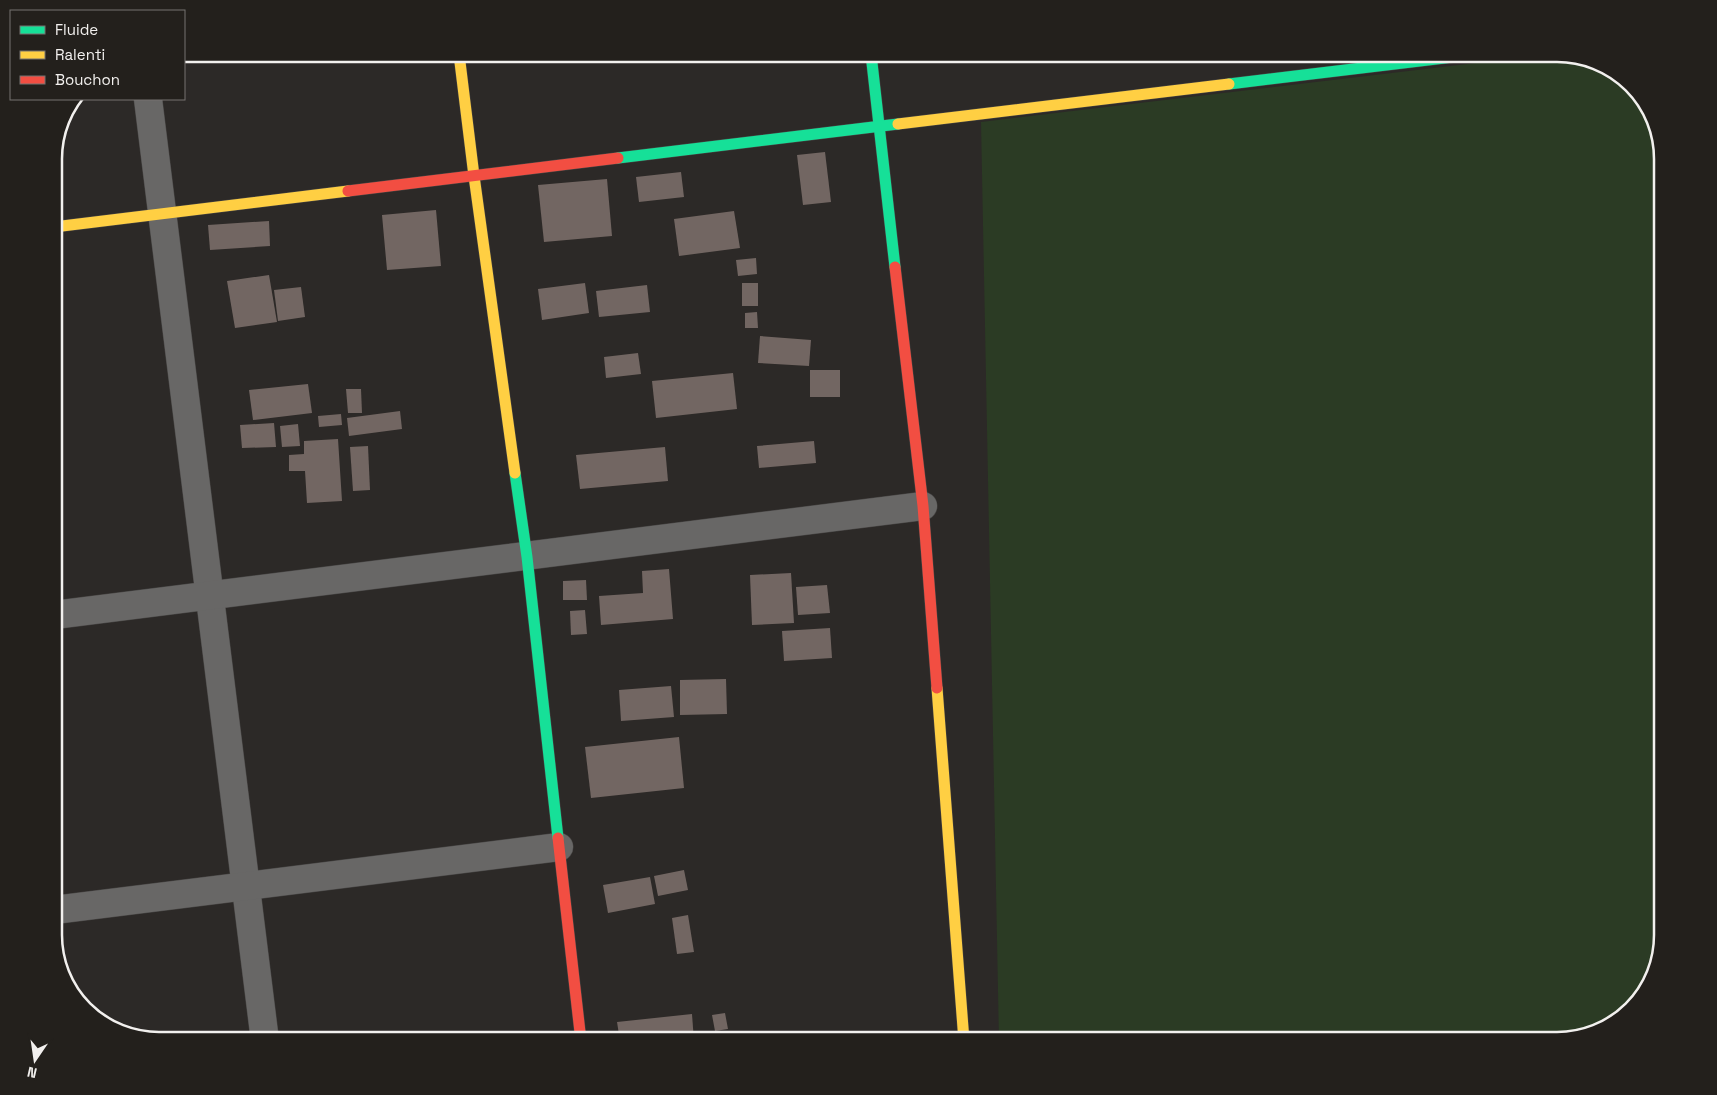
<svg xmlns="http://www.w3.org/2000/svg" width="1717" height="1095" font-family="'Space Grotesk',sans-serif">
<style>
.green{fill:#2b3b24}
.building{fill:#726662}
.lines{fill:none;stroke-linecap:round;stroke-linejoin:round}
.street-casing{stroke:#484645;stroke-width:29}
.fast-casing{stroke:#484645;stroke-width:12}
.slow-casing{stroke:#484645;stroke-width:12}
.jam-casing{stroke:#484645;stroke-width:12}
.street{stroke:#686766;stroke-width:28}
.fast{stroke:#16e098;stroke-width:11}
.slow{stroke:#ffcf43;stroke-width:11}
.jam{stroke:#f24e42;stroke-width:11}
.rim{fill:none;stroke:#f2f0ee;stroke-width:2.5}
</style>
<rect width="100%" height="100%" fill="#2c2927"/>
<path class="green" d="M1552 54H1558L1616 71 1649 107 1663 159V936L1646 994 1610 1027 1558 1041H999L981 122Z"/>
<g class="building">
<path d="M825 152 831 202 803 205 797 155Z"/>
<path d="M681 172 684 197 639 202 636 177Z"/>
<path d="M607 179 612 236 544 242 538 185Z"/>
<path d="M436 210 441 266 387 270 382 215Z"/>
<path d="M734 211 740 248 679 256 674 219Z"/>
<path d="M269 221 270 246 210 250 208 225Z"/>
<path d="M756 258 757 274 738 276 736 260Z"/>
<path d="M269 275 277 322 235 328 227 281Z"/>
<path d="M585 283 589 313 542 320 538 289Z"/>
<rect x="742" y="283" width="16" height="23"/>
<path d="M647 285 650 312 599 317 596 291Z"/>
<path d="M301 287 305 317 278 321 274 290Z"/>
<path d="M757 312 758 328H745V313Z"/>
<path d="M760 336 811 340 809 366 758 363Z"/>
<path d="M638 353 641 374 606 378 604 357Z"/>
<rect x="810" y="370" width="30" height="27"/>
<path d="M733 373 737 409 656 418 652 381Z"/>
<path d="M308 384 312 413 253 420 249 390Z"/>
<path d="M346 389H361L362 413H348Z"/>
<path d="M400 411 402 429 349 436 347 418Z"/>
<path d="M341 414 342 425 319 427 318 416Z"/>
<path d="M274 423 276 447 242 448 240 425Z"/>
<path d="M298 424 300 446 282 447 280 426Z"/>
<path d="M338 439 342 501 307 503 305 471H289V455L304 454V441Z"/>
<path d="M814 441 816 463 759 468 757 446Z"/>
<path d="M368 446 370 490 353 491 350 447Z"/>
<path d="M665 447 668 481 580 489 576 455Z"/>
<path d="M669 569 673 619 601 625 599 596 643 593 642 571Z"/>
<path d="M791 573 794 623 752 625 750 575Z"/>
<path d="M586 580 587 600H563V581Z"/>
<path d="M827 585 830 613 798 615 796 587Z"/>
<path d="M585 610 587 634 571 635 570 611Z"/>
<path d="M830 628 832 658 784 661 782 631Z"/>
<path d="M726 679 727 714 680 715V680Z"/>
<path d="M671 686 674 717 621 721 619 690Z"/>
<path d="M679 737 684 788 591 798 585 747Z"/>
<path d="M684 870 688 890 658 896 654 876Z"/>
<path d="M650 877 655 904 608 913 603 885Z"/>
<path d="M688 915 694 952 677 954 672 918Z"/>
<path d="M725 1013 728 1029 715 1031 712 1015Z"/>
<path d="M692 1014 694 1041H620L617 1022Z"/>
</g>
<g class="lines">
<defs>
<g id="street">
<path d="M148 99 265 1041"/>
<path d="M54 615 923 506"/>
<path d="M54 910 559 847"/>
</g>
<g id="fast">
<path d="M871 54 895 267"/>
<path d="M1229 84 1478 54"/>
<path d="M618 158 898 124"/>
<path d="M515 473 527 557 558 838"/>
</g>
<g id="slow">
<path d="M459 54 474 176 515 473"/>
<path d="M898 124 1229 84"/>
<path d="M54 227 348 191"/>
<path d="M937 688 964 1041"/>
</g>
<g id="jam">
<path d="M348 191 618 158"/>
<path d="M895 267 923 506 937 688"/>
<path d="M558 838 581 1041"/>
</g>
</defs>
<use href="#street" class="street-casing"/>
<use href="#fast" class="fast-casing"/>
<use href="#slow" class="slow-casing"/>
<use href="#jam" class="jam-casing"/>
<use href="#street" class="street"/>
<use href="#fast" class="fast"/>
<use href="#slow" class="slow"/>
<use href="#jam" class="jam"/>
</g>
<path d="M0 0H1717V1095H0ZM159 62H1557A97 97 0 0 1 1654 159V935A97 97 0 0 1 1557 1032H159A97 97 0 0 1 62 935V159A97 97 0 0 1 159 62Z" fill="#23201c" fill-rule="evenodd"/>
<path class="rim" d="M159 62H1557A97 97 0 0 1 1654 159V935A97 97 0 0 1 1557 1032H159A97 97 0 0 1 62 935V159A97 97 0 0 1 159 62Z"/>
<rect x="10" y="10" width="175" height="90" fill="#23201c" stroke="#767370"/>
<rect x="20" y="26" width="25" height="8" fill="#16e098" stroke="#767370"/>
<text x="55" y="35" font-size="15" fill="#f2f0ee">Fluide</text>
<rect x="20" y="51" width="25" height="8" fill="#ffcf43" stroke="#767370"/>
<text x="55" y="60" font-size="15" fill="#f2f0ee">Ralenti</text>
<rect x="20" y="76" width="25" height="8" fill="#f24e42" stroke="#767370"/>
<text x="55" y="85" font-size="15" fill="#f2f0ee">Bouchon</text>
<g transform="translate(35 1060) rotate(193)" stroke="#23201c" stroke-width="4" paint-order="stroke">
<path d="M0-4L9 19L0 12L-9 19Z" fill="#f2f0ee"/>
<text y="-8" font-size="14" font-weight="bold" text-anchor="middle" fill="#f2f0ee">N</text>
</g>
</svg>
